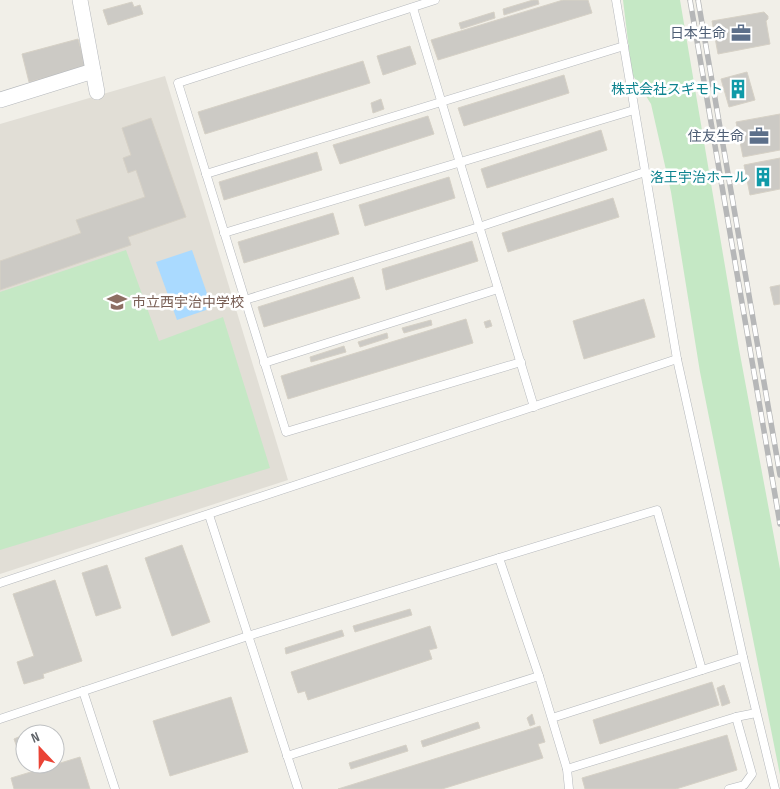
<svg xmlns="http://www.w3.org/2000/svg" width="780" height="789" font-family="'Sofia Sans Condensed','Noto Sans JP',sans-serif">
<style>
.education{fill:#e1ded6}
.green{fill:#c5e8c5}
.water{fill:#aadaff}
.building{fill:#cccac5;stroke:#d6d1c6}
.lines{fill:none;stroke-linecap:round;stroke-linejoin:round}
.lane-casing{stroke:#b5b8bc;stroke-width:9}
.street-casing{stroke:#b5b8bc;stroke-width:16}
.lane{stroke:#fff;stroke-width:8}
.street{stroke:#fff;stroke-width:15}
.rail-casing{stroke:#b6b7b8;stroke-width:5.5}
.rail{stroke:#fff;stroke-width:4;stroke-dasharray:11;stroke-linecap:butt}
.labels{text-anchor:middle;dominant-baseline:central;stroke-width:5;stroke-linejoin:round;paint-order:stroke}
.service-label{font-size:14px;fill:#4e5e75;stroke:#fff;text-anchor:end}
.culture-label{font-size:14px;fill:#0d838f;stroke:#fff;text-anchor:end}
.education-label{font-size:14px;fill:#785e54;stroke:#fff;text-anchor:start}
</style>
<rect width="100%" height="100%" fill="#f1efe8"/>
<path class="education" d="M165 76 288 480 0 574V124Z"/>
<g class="green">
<path d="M623 0H680L739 349 780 569V775L700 372 671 192 651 104 632 74Z"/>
<path d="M126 250 159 341 223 317 270 468 0 550V292Z"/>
</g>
<path class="water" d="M192 250 212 308 177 320 156 262Z"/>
<g class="building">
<path d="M533 0H538L539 4 504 15 503 9Z"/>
<path d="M563 0H588L592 13 438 60 431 40Z"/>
<path d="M132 2 134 7 140 5 143 14 108 25 103 10Z"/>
<path d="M494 12 495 18 461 29 459 23Z"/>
<path d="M764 12 768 16V19L766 21 770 44 718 54 712 21Z"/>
<path d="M78 39 86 67 29 82 22 54Z"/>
<path d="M410 46 416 64 383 75 377 56Z"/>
<path d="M363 61 370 83 205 134 198 112Z"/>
<path d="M747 72 755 100 729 107 721 79Z"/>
<path d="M564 75 569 93 464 126 458 108Z"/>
<path d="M381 99 384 109 373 113 371 103Z"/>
<path d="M780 114V150L743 157 736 122Z"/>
<path d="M428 116 434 134 340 164 333 145Z"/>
<path d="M151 118 186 217 128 237 131 245 0 290V261L81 233 76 220 145 197 136 170 128 173 123 158 131 155 122 128Z"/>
<path d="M601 130 607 150 487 188 481 169Z"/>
<path d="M317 152 322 170 224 200 219 182Z"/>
<path d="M780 158V189L750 195 744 165Z"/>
<path d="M449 177 455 198 365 226 359 205Z"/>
<path d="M613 198 619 217 508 252 502 233Z"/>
<path d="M333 213 339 234 244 263 238 242Z"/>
<path d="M472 241 478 261 386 290 382 269Z"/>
<path d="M353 277 360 298 264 327 258 307Z"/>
<path d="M780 285V304L774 305 770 287Z"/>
<path d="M644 299 655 337 584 359 573 321Z"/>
<path d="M466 319 473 343 288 399 281 376Z"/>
<path d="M431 320 432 325 404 333 402 328Z"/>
<path d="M490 320 492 326 486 328 484 322Z"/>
<path d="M387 333 388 338 360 347 358 342Z"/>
<path d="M344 346 346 352 311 362 310 357Z"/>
<path d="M182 545 210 622 172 636 145 558Z"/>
<path d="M107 565 121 608 96 616 82 573Z"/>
<path d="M55 580 82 661 43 674 44 678 24 684 17 662 34 656 13 594Z"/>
<path d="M410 609 412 615 355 632 353 626Z"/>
<path d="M430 626 437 648 429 650 432 659 308 700 305 691 298 693 291 672Z"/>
<path d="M342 630 344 636 286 654 285 648Z"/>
<path d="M712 682 719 705 600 744 593 720Z"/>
<path d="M724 685 730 703 722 706 717 688Z"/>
<path d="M231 697 248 752 170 776 153 721Z"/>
<path d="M532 714 535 724 530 726 527 718Z"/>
<path d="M478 722 480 728 423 747 421 741Z"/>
<path d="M540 726 545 742 538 744 543 758 442 789H338Z"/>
<path d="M23 735V736H25V751L19 753 14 739Z"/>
<path d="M727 735 737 770 676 789H585L582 778Z"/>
<path d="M406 745 408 751 351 769 349 763Z"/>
<path d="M80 757 90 789H14L11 778Z"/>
</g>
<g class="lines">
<defs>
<g id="lane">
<path d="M435 0 178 83 286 432 521 362"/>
<path d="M616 0 677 359 743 657 775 789"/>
<path d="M413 8 534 407"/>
<path d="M206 174 624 46"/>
<path d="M224 233 634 110"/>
<path d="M245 300 479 227 645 172"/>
<path d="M264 363 498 289"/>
<path d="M209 515 298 789"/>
<path d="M499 558 657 510 702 670"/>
<path d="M0 583 677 359"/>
<path d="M83 691 115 789"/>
<path d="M552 718 743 657"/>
<path d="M0 719 248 636 499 558 539 676 567 769 569 789"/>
<path d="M287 756 539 676"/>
<path d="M567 769 736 717 756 713"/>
<path d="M729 789 744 785 752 774 736 717"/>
</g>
<g id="street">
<path d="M80 0 97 92"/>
<path d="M0 100 93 71"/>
</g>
</defs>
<use href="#lane" class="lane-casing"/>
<use href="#street" class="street-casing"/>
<use href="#lane" class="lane"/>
<use href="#street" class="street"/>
<defs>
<g id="rail">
<path d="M690 0 780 524"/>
<path d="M698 0 780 475"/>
</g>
</defs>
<use href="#rail" class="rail-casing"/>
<use href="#rail" class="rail"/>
</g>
<defs>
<symbol id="office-bare" viewBox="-9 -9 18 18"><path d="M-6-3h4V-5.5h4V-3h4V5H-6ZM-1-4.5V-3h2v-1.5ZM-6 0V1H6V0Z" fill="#5c6f8a" stroke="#fff" stroke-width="2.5" paint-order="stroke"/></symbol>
<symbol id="building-bare" viewBox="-9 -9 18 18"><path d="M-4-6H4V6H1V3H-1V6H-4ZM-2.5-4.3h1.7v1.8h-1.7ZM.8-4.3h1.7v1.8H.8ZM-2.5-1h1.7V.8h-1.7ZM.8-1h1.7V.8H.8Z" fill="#0f9aa8" stroke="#fff" stroke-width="2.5" paint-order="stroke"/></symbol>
<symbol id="school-bare" viewBox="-9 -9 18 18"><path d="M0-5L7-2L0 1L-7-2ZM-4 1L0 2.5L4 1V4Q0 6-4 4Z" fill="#8d6e63" stroke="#fff" stroke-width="2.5" paint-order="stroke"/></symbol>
</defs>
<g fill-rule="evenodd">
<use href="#office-bare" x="727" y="19" width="28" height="28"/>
<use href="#building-bare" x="724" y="75" width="28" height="28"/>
<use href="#office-bare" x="745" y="122" width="28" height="28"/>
<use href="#building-bare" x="749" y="163" width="28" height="28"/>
<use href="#school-bare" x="103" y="288" width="28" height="28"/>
</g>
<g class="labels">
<g class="service-label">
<text x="726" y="33">日本生命</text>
<text x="744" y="136">住友生命</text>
</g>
<g class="culture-label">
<text x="723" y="89">株式会社スギモト</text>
<text x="748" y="177">洛王宇治ホール</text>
</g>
<g class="education-label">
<text x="132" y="302">市立西宇治中学校</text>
</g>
</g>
<g transform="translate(40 749) rotate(338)"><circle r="24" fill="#ffffff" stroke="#bfc1c3"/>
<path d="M0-4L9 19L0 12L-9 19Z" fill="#ea4335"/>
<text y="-8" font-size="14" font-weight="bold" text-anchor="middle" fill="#5f6368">N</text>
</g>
</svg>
